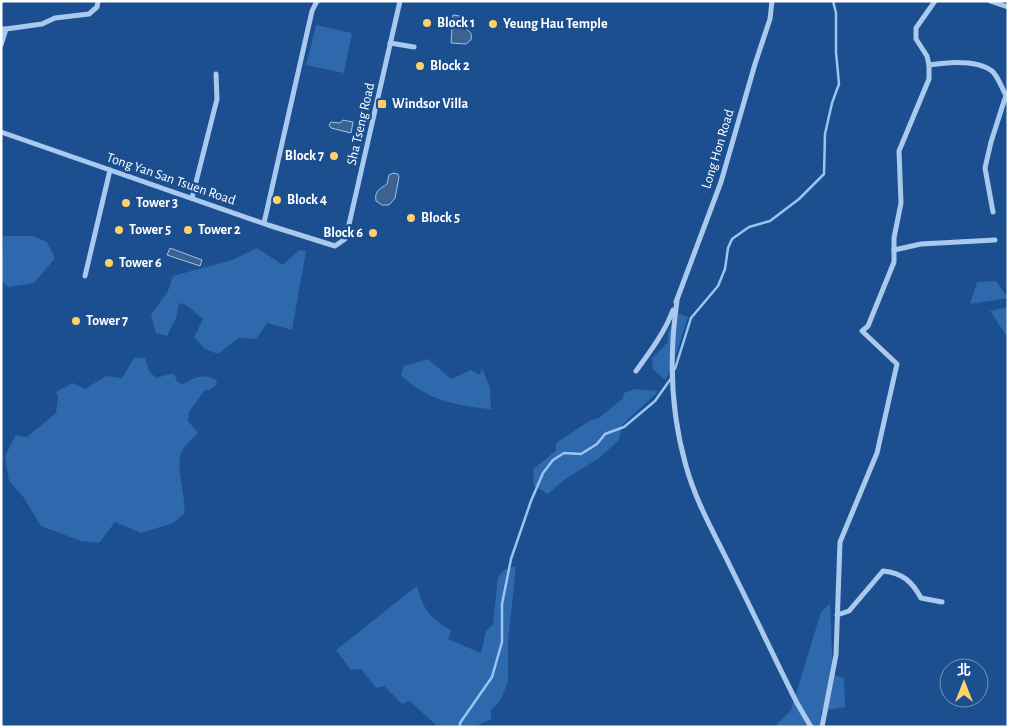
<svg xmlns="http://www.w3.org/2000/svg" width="1009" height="728" font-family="'Alegreya Sans','Noto Sans TC',sans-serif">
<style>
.green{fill:#2e69ad}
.water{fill:#3c6290;stroke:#9cc4f0}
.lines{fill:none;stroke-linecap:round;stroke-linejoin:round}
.stream{stroke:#9cc4f0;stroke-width:2.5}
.minor{stroke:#a9c9ee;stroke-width:5}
.poi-dot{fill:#ffd166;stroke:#1b4f8f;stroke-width:2}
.labels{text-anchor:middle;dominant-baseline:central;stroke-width:5;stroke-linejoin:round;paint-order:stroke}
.poi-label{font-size:14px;font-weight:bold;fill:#fff;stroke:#1b4f8f;text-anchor:start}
.street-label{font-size:14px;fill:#fff;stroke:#1b4f8f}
</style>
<rect width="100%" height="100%" fill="#1b4f8f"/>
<g class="green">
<path d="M316 25 352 33 344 73 306 65Z"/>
<path d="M3 236H33L47 242 55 258 34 283 8 287 1 281Z"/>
<path d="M257 248 283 265 299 250 306 251 292 330 267 323 256 339 238 338 218 354 205 349 194 337 203 319 186 305 179 303 176 318 167 336 156 333 151 315 168 291 173 276 232 260Z"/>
<path d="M996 281 1008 298 970 304 977 282Z"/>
<path d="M1008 307V338L990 311Z"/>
<path d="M677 313 688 317 671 370 665 380 653 369 652 358 668 342V333Z"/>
<path d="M134 358H145L149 371 156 378 174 373 177 382 183 384C197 377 201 373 216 380L217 384 210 390H205L189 412 188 421 198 433C193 438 185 445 182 451 174 467 187 496 184 514L173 523 141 533 115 522 99 543 81 541 41 526 24 498 9 481 5 456 16 435 27 437 56 413 58 397 56 392 73 383 85 389 106 376 122 378Z"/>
<path d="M428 359 451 379 471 370 480 375 482 368 490 388 491 409C457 406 426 400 401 375L404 366Z"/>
<path d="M636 389 659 391 622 425 619 440 599 458 564 480 548 494 534 486 533 469 556 451V443L591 420 599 418 623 398 624 393Z"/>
<path d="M516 566 508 641V682L500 701 491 710V719L478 725 477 727H438L410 701 402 704 384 686 376 688 361 669 351 670 336 650 417 586C424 610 429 618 451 630L448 639 481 653 486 631 493 624 498 577 504 570Z"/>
<path d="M830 604 833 675 844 678 845 707 821 711V727H774L791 710 821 612Z"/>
</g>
<g class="water">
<path d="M453 15 466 17V29C471 32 472 34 471 40L466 44 451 43Z"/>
<path d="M343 120 353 122 351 133 331 128 329 125 331 122 340 123Z"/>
<path d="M393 173 398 174 399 177 395 198 389 205H382L376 201C374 191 380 189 387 184L389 175Z"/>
<path d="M170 248 202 260 200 266 167 255Z"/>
</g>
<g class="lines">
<g class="stream">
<path d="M675 369 691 318 718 286 725 269 728 248 732 239 749 227 770 221 799 199 824 174 825 134 832 103 839 84 836 52V13L833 1"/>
<path d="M460 727V723L492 677 502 642V604L511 559 531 501 543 473 553 460 564 453 581 454 597 444 605 434 624 427 655 401 672 377"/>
</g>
<g class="minor">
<path d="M990 1 1008 7"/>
<path d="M1 29H6L1 45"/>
<path d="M6 29 42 24 55 18 89 14 97 7 98 1"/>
<path d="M390 43 414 47"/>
<path d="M929 65C948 62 976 59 992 71 998 76 1002 89 1006 95L991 142 985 168 993 212"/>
<path d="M1 132 268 225 335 246 345 239 347 233 400 1"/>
<path d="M192 198 217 99 216 74"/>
<path d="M264 223 312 11 317 1"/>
<path d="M894 250 921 244 995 240"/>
<path d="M85 276 110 170"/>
<path d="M677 301C669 355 671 413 686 466 696 502 714 533 730 566 753 612 774 657 797 703L811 727"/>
<path d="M676 302 721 182 755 64 770 19 772 1"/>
<path d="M636 371C650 352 665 332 673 310"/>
<path d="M837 615 849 611 883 571C902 573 912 581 921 598L942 602"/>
<path d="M822 727 836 655 840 542 877 453 897 364 862 331 868 326 894 262V238L901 203 899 151 929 79V65L927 56 916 39V28L935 1"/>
</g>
</g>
<g class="poi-dot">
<circle cx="427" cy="23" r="5"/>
<circle cx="493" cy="24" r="5"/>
<circle cx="420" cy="66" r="5"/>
<rect x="377" y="99" width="10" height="10" rx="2.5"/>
<circle cx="334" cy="156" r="5"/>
<circle cx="277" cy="200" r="5"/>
<circle cx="126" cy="203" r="5"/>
<circle cx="411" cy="218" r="5"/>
<circle cx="119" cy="230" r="5"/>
<circle cx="188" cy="230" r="5"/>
<circle cx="373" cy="233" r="5"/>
<circle cx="109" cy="263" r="5"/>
<circle cx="76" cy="321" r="5"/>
</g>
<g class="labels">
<g class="poi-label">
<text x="437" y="23">Block 1</text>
<text x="503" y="24">Yeung Hau Temple</text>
<text x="430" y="66">Block 2</text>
<text x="392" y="104">Windsor Villa</text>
<text x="324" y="156" text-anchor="end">Block 7</text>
<text x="287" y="200">Block 4</text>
<text x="136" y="203">Tower 3</text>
<text x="421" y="218">Block 5</text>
<text x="129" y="230">Tower 5</text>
<text x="198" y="230">Tower 2</text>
<text x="363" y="233" text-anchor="end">Block 6</text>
<text x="119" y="263">Tower 6</text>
<text x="86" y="321">Tower 7</text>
</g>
<g class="street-label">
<text transform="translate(361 124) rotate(-77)">Sha Tseng Road</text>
<text transform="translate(718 149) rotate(-73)">Long Hon Road</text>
<text transform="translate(171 179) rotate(19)">Tong Yan San Tsuen Road</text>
</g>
</g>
<rect width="1009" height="728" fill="none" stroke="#ffffff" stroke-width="5"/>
<g transform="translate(964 683)"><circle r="24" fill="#1b4f8f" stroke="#7695bc"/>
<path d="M0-4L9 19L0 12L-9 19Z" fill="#ffd166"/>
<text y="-8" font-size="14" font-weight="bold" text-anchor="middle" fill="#ffffff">北</text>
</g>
</svg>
